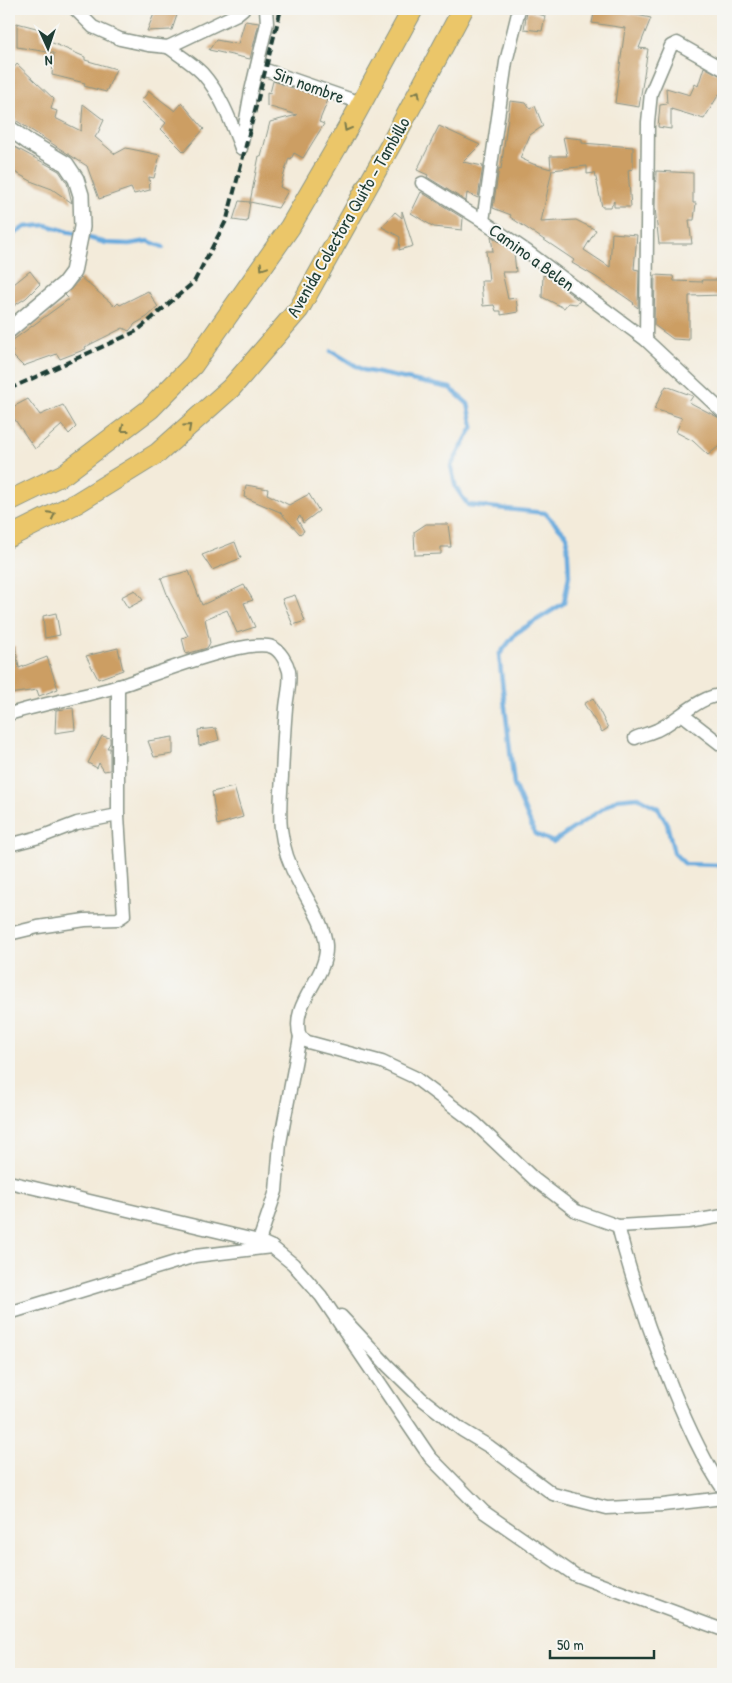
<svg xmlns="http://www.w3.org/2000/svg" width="732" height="1683" font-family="'Patrick Hand',sans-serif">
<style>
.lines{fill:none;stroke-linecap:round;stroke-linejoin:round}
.stream{stroke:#69aadd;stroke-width:4.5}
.building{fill:#cc9e64}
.minor-casing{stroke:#899487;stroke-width:15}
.tertiary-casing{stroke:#899487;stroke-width:18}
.trunk-casing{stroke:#899487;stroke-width:22}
.minor{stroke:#fff;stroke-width:12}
.tertiary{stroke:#fff;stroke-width:15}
.trunk{stroke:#ebc669;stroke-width:20}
.rail{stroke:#1f3d34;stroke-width:4;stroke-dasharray:8 4;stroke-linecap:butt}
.oneway{stroke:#7b7b4c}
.labels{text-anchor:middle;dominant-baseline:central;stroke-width:4;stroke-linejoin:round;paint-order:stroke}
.street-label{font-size:18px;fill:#1f3d34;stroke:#f6f6f2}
</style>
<rect width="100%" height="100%" fill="#f6f6f2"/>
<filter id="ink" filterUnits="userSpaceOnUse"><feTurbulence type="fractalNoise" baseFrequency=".02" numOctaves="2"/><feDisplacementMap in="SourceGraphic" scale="10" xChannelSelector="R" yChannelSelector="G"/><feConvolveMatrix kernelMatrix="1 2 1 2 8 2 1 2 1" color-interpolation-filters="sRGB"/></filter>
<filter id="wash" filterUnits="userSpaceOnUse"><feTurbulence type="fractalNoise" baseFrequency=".0096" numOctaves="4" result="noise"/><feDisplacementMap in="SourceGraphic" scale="20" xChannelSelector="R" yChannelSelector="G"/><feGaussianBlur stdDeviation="1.12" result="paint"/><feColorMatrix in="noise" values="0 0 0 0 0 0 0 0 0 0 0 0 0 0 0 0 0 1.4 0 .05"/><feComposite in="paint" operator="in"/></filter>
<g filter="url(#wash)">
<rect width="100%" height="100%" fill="#f3ebda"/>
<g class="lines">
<g class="stream">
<path d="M9 237 25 227 46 225 106 243 129 244 148 241 163 247"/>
<path d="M331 351 363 370 450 388 468 404 473 426 451 466 456 488 468 505 545 513 567 536 569 576 564 603 516 633 499 655 514 785 535 834 553 842 617 799 638 797 658 808 667 824 674 853 685 864 718 865 723 868"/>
</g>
</g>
<g id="blocks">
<g class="building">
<path d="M156 9H179L172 30 147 31Z"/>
<path d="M595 9H608L651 18 639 48 648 49 639 107 615 103 625 28 592 23Z"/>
<path d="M527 11 545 16 542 31 524 29Z"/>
<path d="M245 21 259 23 250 59 209 50 216 40 238 44Z"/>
<path d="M17 23 40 29 41 38 85 57V60L116 69 106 92 84 86 85 83 52 75 54 53 17 47Z"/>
<path d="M17 64 54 99 51 109 57 111 55 118 81 131 83 104 104 120 98 133 95 137 115 154 126 148 160 155 154 178 149 177 150 190 134 194 131 188 99 199 87 166 9 116V74Z"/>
<path d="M704 67 723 77V96L719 94 704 119 671 109V129L658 127 660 105 667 104 666 88 690 95 695 84 698 86Z"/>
<path d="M273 81 328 100 319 122 324 124 303 158 294 153 291 159 289 158 280 187 288 191 278 208 250 202 259 156 261 157 270 122 297 115 267 106V92L270 93Z"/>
<path d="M149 91 175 111 182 103 204 129 184 152 161 129 166 123 141 101Z"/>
<path d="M510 101 526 103 530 109 535 106 543 126 530 135 520 158 533 164 551 169 550 156H567L563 137 582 139V143L633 147V169L628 170 631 207H614V201L611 207H602L595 173 587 174V166L552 170 541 222 576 220 596 230 584 250 610 267 612 233 637 235 634 269 639 270 638 308 633 304 634 303 596 277 572 263 574 260 510 217 511 215 493 208 499 168 501 169Z"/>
<path d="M439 126 480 145 463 162 483 166 478 198 467 193 466 201 427 177 428 175 417 170Z"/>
<path d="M9 144 59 171 67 183 72 203 52 189 33 182 9 169Z"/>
<path d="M656 171 693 173V203H696L694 220H689L692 244H659L655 208Z"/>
<path d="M421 192 463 218 462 230 434 227 411 213Z"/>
<path d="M239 201 250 202 247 222 233 220Z"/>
<path d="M402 211 413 246 399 250 400 237 382 227 395 212 402 218Z"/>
<path d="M491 236 514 252 516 272H502L508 299 516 298 518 312 501 315V311H496L494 305 483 306 481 281H489L486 251H493Z"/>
<path d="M30 271 40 284 26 298 9 309V288Z"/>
<path d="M543 275 547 276 580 301 576 304 568 303 564 308 542 297Z"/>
<path d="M655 275 673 276 674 281 703 282 702 280H723V295L689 296V340L673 339 654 325Z"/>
<path d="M81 278 115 306 118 303 120 305 148 291 158 307 147 317 135 324 129 331 123 328 85 347 86 349 60 359 57 354 23 366 11 354 13 352 9 343 69 299 65 295Z"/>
<path d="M666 386 693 396 689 402 723 420V443L708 455 693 441 676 432 682 418 654 409Z"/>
<path d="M28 399 40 415 63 405 76 427 69 434 62 425 35 449 9 411V409Z"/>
<path d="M246 485 268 489 267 494 289 505 309 494 319 511 303 523 300 516 297 519 304 531 300 534 280 512 244 497Z"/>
<path d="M426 524H448L451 547H441V554L415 555 414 532Z"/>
<path d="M235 542 241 558 212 570 202 555Z"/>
<path d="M189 571 202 605 244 585 253 600 244 603 255 627 237 633 227 610 205 619 210 643 207 648 186 654 182 638 188 636 170 602 161 578Z"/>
<path d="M135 590 143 600 128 608 121 597Z"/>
<path d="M295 595 305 621 293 625 282 599Z"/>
<path d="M56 613 60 635 45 638 43 616Z"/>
<path d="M9 646H15L19 668 47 657 58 689 39 696 37 690 9 694Z"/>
<path d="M118 648 123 670 98 679 86 656Z"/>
<path d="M593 698 608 728 602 732 584 704Z"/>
<path d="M73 708 75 730 55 733 56 710Z"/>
<path d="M216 728 219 740 199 746 198 730Z"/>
<path d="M102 736 110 738V743L107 748H110V770L104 771 99 763 97 768 88 763Z"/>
<path d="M173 737V754L154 757 148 741Z"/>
<path d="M234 787 243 817 217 825 212 792Z"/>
</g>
</g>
</g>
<g filter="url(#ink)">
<use href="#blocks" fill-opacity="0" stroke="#899487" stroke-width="1"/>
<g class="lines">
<defs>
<g id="minor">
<path d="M75 9 93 27 120 39 148 45 168 47 237 14 243 9"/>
<path d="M168 47C179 55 192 63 202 73 221 94 231 122 241 148"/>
<path d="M257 67 361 103"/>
<path d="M241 148 251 91 267 23 266 9"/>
<path d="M422 183 483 221 528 252 646 340 723 412"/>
<path d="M483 221 506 62 519 9"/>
<path d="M646 340 648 122 651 93 671 46 677 43 723 69"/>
<path d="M9 714C45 703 83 697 119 686 149 677 246 637 272 647 280 650 287 663 289 671 291 683 287 696 286 708 284 731 283 754 282 776 281 794 279 811 281 829 283 847 290 867 299 883 309 903 324 923 326 945 328 979 289 1002 300 1037L308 1042 382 1062 414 1077 475 1123 534 1179 576 1211 618 1226C632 1282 651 1336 673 1390 687 1424 702 1458 723 1489"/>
<path d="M683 715 723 746"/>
<path d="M635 738C642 735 650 733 657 730 678 720 700 695 723 695"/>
<path d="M9 845 43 836 77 823 118 815"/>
<path d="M9 934 38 927 85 920 118 919 124 915 118 815V686"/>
<path d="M9 1182 259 1241 272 1247 293 1264 321 1296 430 1457 484 1512 575 1575 723 1630"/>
<path d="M618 1226 688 1222 723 1216"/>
<path d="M259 1241 276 1191 280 1143 300 1037"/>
<path d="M9 1313 195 1256 272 1247"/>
<path d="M341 1316 388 1366 422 1399 462 1430 490 1447 553 1494 607 1508 663 1505 723 1498"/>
</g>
<path id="tertiary" d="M9 128 27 141 66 164 76 179 81 195 82 227 73 272 64 284 9 330"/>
<g id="trunk">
<path d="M9 501 64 474 150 409 193 365 290 227 349 126 413 9"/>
<path d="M9 537 77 503 158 453 231 388 299 309 390 146 463 9"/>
</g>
</defs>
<use href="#minor" class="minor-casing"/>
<use href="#tertiary" class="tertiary-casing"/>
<use href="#trunk" class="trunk-casing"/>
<use href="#minor" class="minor"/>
<use href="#tertiary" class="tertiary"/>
<use href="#trunk" class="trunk"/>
<path class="rail" d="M9 389 137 331 194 282 227 219 281 9"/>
</g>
<defs><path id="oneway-chevron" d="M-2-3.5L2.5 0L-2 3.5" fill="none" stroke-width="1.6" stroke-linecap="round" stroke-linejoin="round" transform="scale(1.25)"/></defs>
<g class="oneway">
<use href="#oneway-chevron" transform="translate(417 94) rotate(-62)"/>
<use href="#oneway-chevron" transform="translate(347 128) rotate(119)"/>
<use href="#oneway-chevron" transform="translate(263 267) rotate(124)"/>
<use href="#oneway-chevron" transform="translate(188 427) rotate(-42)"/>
<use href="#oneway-chevron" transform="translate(124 429) rotate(143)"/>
<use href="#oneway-chevron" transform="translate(52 515) rotate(-27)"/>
</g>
</g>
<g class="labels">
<g class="street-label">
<text transform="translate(309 85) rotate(20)">Sin nombre</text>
<text transform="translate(348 217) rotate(-60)">Avenida Colectora Quito - Tambillo</text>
<text transform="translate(532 257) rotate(36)">Camino a Belen</text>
</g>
</g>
<rect width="732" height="1683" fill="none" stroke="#f6f6f2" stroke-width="30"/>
<g transform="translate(48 48) rotate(177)" stroke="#f6f6f2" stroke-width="4" paint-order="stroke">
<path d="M0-4L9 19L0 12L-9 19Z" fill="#1f3d34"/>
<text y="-8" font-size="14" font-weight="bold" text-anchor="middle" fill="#1f3d34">N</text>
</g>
<path d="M550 1650v8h104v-8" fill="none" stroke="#1f3d34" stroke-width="2.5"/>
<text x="557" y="1650" font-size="15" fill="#1f3d34" stroke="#f6f6f2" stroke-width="4" paint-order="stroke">50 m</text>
</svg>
